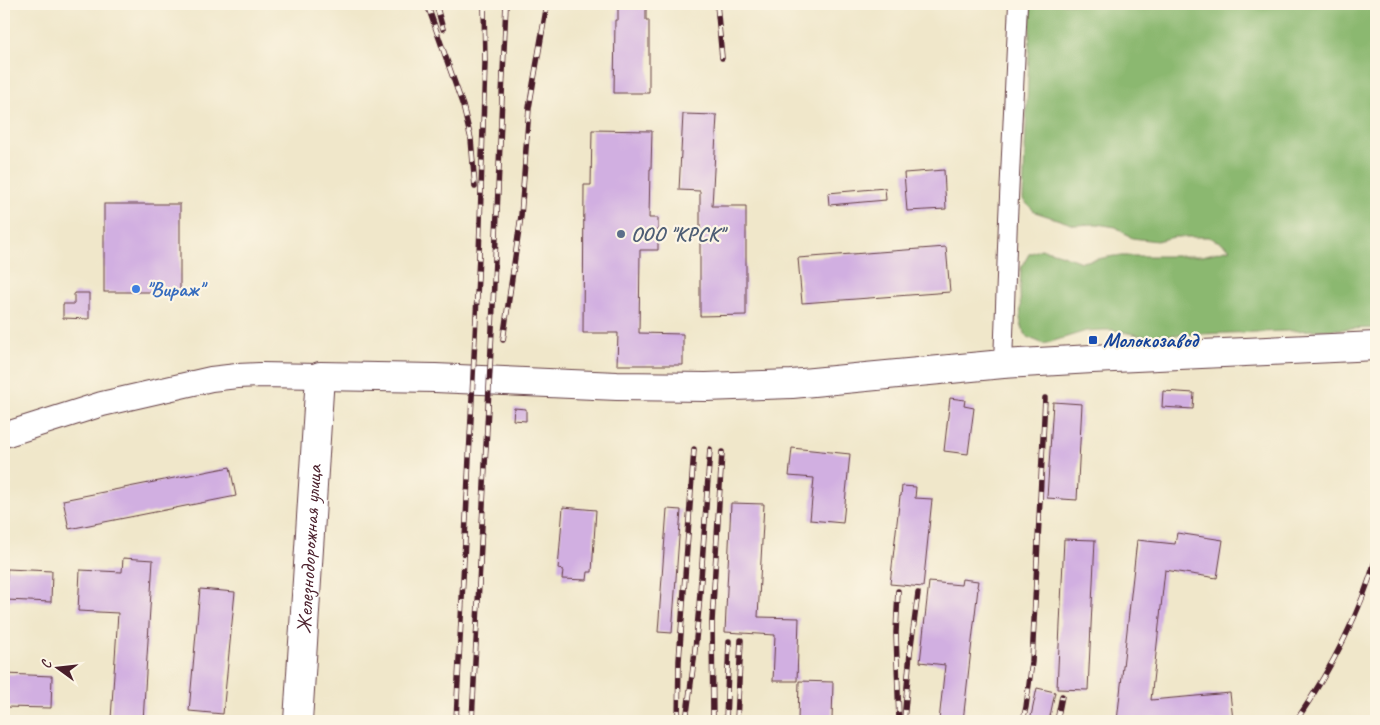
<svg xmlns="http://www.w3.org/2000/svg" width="1380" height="725" font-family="Caveat,sans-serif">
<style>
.forest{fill:#8bb870;stroke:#6a6c4e}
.building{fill:#d1afe1}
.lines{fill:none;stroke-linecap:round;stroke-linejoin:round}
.street-casing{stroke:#633d43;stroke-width:20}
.secondary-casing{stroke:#633d43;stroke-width:26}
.primary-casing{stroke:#633d43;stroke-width:30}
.street{stroke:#fff;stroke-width:18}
.secondary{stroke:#fff;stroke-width:24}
.primary{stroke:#fff;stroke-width:28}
.rail-casing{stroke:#4a1f2b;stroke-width:5.5}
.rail{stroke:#fcf5e5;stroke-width:4;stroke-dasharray:11;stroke-linecap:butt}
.service-dot{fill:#5c6f8a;stroke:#fcf5e5;stroke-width:2}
.shop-dot{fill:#3f7fe0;stroke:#fcf5e5;stroke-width:2}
.transit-dot{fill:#1a4fb4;stroke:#fcf5e5;stroke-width:2}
.labels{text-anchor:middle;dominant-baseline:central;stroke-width:4.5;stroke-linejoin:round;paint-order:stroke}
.service-label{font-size:21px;font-weight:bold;fill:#4e5e75;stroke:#fcf5e5;text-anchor:start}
.shop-label{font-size:21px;font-weight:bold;fill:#366cbe;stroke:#fcf5e5;text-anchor:start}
.transit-label{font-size:21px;font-weight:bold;fill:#164399;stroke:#fcf5e5;text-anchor:start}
.street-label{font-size:21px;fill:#4a1f2b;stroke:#fcf5e5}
</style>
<rect width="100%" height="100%" fill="#fcf5e5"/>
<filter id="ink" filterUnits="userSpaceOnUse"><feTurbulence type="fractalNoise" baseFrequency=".02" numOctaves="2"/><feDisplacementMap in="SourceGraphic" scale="10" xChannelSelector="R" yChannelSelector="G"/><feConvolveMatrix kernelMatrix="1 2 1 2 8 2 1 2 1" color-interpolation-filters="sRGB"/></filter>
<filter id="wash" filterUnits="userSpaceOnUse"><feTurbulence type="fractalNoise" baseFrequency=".0096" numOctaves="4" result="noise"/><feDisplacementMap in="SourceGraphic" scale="20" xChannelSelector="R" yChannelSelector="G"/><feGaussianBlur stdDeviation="1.12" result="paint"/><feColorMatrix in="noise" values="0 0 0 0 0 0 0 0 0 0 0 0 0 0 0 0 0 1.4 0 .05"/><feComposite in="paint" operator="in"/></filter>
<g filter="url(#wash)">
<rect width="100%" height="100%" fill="#f0e7ca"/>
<path class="forest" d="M1031 4H1376V328L1142 336 1114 330H1103L1086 331 1044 344 1027 337 1021 325 1020 290 1021 268 1029 254 1041 249 1057 253 1081 262 1114 256H1202L1230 249 1222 243 1208 237H1174L1157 241 1132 238 1116 227 1097 224 1075 225 1035 212 1023 200Z"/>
<g id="blocks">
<g class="building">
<path d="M618 5H646V20H649V93H614L615 20H618Z"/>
<path d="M683 114 717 115 712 206H746V315L700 316V191L679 190Z"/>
<path d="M592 130 652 131 651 169H650L649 218H658V250H640L639 333 683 334V365H617L618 333H583L584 185H591Z"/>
<path d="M944 170 946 209 907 211 904 173Z"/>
<path d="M885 188 886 200 829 205 828 193Z"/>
<rect x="104" y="204" width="76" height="88"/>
<path d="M946 247 950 292 802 303 798 258Z"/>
<path d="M74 293H89V319L63 318V304H74Z"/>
<path d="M1163 391 1194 393 1193 409 1162 407Z"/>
<path d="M950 398 965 400 964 406 974 408 968 454 944 451Z"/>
<path d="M1053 402 1082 404 1077 500 1047 498Z"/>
<path d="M514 408 526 409V421L513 420Z"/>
<path d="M792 448 850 454 843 523 810 520 814 478 789 476Z"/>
<path d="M230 467 236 496 69 529 63 500Z"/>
<path d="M902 486 916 487 915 498 932 499 923 587 890 584 900 496H901Z"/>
<path d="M731 503 764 504 758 617 799 618 797 681H773L775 635 725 632Z"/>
<path d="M563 507 596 510 592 572H588L587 580 562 579 563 570 558 569Z"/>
<path d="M667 509 681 510 672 633 658 632Z"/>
<path d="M1177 533 1223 540 1217 578 1165 570 1151 700 1230 693 1233 720 1218 721H1117L1137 540 1175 544Z"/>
<path d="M1064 539 1095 540 1088 690 1057 689Z"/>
<path d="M123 558 153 560 143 721 111 719 118 613 78 611 80 570 122 572Z"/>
<path d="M7 569 52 571 51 602 6 600Z"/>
<path d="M962 579 978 581 977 587 978 588 963 721H939L945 665 920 662 929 582 961 585Z"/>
<path d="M200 589 235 592 223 714 189 711Z"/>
<path d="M5 674 52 676 51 708 4 707Z"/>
<path d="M799 681 833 682 832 721H798Z"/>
<path d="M1037 688 1055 692 1049 721H1030Z"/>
</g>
</g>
</g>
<g filter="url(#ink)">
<use href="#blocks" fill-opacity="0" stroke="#633d43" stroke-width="1"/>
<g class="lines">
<defs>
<path id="street" d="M1003 364 1008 219 1018 4"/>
<path id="secondary" d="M4 435 102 404 211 379 237 376 260 375 320 376"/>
<g id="primary">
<path id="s1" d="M298 721 320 376 435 378 617 386 706 387 792 384 1003 364 1092 359 1376 346"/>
</g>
</defs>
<use href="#street" class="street-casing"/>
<use href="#secondary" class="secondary-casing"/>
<use href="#primary" class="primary-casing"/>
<use href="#street" class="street"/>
<use href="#secondary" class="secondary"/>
<use href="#primary" class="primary"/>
<defs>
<g id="rail">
<path d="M427 4 463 106 471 139 475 187"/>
<path d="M436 4 443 29"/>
<path d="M717 4 722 58"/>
<path d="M503 340 521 216 529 108 547 4"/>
<path d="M898 591 896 633 899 721"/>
<path d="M456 721 479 256 485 63 484 4"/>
<path d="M472 721 492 329 506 4"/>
<path d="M678 721 679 661 694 449"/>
<path d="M686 721 694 660 699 607 710 449"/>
<path d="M713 721 712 622 722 452"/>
<path d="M726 721 729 641"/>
<path d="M737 721 741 640"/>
<path d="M904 721 910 653 918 593"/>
<path d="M1023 721 1026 707 1032 662 1045 398"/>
<path d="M1057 721 1062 696"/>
<path d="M1296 721C1330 671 1359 616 1376 558"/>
</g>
</defs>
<use href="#rail" class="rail-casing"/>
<use href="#rail" class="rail"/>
</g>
</g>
<circle class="service-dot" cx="621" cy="234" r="5"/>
<circle class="shop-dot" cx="136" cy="289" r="5"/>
<rect class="transit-dot" x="1088" y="335" width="10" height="10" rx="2.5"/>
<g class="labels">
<g class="service-label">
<text x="631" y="234">ООО "КРСК"</text>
</g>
<g class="shop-label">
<text x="146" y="289">"Вираж"</text>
</g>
<g class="transit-label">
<text x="1103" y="340">Молокозавод</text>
</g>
<g class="street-label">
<text stroke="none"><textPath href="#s1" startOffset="172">Железнодорожная улица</textPath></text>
</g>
</g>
<rect width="1380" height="725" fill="none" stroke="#fcf5e5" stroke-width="20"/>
<g transform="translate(58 668) rotate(285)" stroke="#fcf5e5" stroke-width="4" paint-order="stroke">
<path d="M0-4L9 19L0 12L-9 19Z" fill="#4a1f2b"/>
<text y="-8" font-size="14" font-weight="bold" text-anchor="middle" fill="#4a1f2b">С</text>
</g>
</svg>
